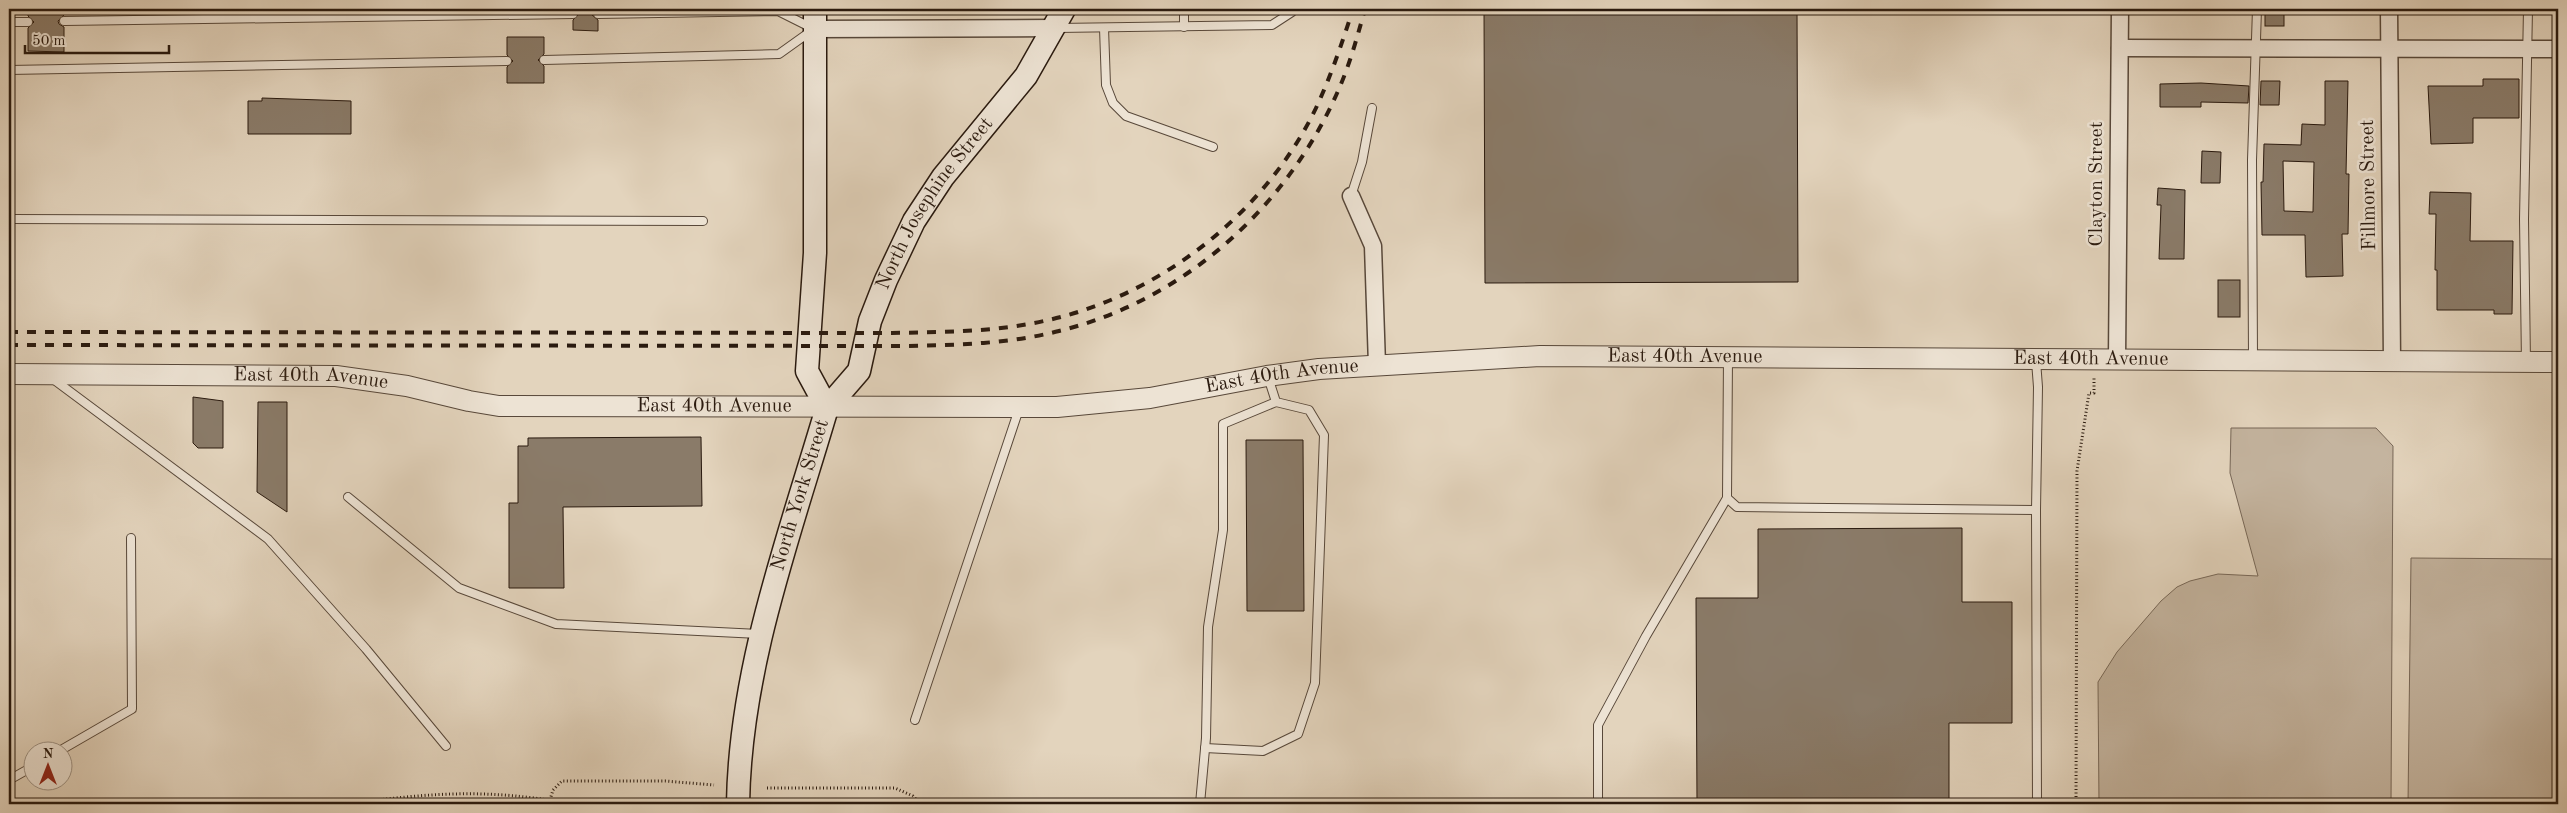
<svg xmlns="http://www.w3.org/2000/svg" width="2567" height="813" font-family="'Old Standard TT',serif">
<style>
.green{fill:#c4b49f;stroke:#776757}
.building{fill:#8a7b69;stroke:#2a1a0f;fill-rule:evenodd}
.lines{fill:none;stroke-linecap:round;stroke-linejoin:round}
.service-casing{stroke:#58483a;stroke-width:10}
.minor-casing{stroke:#58483a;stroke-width:19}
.tertiary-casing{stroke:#58483a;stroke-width:22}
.secondary-casing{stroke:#2a1a0f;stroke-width:25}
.path{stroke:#2a1a0f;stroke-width:3;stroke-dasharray:1 2.5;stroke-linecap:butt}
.service{stroke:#ede3d4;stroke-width:8}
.minor{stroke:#ede3d4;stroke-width:16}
.tertiary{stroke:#ede3d4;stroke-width:20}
.secondary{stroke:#ede3d4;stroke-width:22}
.rail{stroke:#2a1a0f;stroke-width:4;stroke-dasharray:9 9;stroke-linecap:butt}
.labels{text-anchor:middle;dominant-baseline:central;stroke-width:5;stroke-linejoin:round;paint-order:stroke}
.street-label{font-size:20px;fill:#2a1a0f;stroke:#ede3d4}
</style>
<rect width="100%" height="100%" fill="#e3d4bd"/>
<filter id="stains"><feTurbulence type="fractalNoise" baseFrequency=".004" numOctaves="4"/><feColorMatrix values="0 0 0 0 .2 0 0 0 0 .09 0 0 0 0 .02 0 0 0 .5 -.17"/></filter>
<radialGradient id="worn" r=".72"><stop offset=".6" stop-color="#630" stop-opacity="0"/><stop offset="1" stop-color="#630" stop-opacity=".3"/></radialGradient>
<g class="green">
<path d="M2231 428H2376L2393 446 2391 804H2099L2098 682 2117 652 2161 601 2177 587 2190 581 2218 574 2258 576 2230 473Z"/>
<path d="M2411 558 2558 559 2555 804H2408Z"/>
</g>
<g class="building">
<path d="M28 9H65L64 15 58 21 59 24 64 27V52L28 51V28L34 22 28 16Z"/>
<path d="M575 9H596L592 15 598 20V31L573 30V20L579 14Z"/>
<path d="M1484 9H1797L1798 282 1485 283Z"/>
<rect x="2265" y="9" width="19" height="17"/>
<path d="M507 37H544V54L538 60 544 66V83H507V67L513 61 507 55Z"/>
<path d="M2483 79H2519V118H2473V143L2431 144 2428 86H2483Z"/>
<path d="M2261 81H2280L2279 105H2260Z"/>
<path d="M2325 81H2348L2346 174H2349L2348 234H2342L2343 276 2306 277 2305 235H2262L2261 182H2263L2264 144 2301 145 2302 124 2325 125ZM2283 161 2314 162 2313 212 2284 211Z"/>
<path d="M2201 83 2249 86 2248 103 2201 102V107H2160V84Z"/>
<path d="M262 98 351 101V134H248V101H262Z"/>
<path d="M2202 151 2221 152 2220 183H2201Z"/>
<path d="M2158 188 2185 190 2184 259H2159L2161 205H2157Z"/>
<path d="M2430 192 2471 193 2470 241H2513L2512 314H2494V310H2437V270H2435L2436 214H2429Z"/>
<rect x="2218" y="280" width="22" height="37"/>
<path d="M193 397 223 401V448H198L193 443Z"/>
<path d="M258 402H287V512L257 492Z"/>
<path d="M701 437 702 506 563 507 564 588H509V503H518V446H528V438Z"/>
<path d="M1246 440H1303L1304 611H1247Z"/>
<path d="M1962 528V602H2012V723H1949V804H1697L1696 598H1758V529Z"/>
</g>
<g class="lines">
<defs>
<g id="service">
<path d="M1184 9V27"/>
<path d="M64 21 573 14"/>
<path d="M9 22H28"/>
<path d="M1057 28 1272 25 1292 12 1294 9"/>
<path d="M1104 28 1106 85 1113 103 1126 116 1213 147"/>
<path d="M544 60 779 54 814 29 778 11 598 14"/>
<path d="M9 70 507 61"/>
<path d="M1351 196 1362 162 1372 108"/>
<path d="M9 219 703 221"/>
<path d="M1728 357 1727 498 1737 507 2036 510 2038 387 2036 361"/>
<path d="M2253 359 2252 160 2257 9"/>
<path d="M2526 362 2524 219 2528 9"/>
<path d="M53 379 268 539 366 649 446 746"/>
<path d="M348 497 459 588 556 624 759 634"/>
<path d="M2036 510 2037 804"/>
<path d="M915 720 1019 409"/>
<path d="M1205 748 1263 751 1298 734 1315 683 1324 435 1309 410 1276 402 1268 377"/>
<path d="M61 750 132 709 131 538"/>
<path d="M9 780 32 767"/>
<path d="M1200 804 1206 738 1208 627 1223 530V424L1276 402"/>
<path d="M1598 804V725L1646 636 1727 498"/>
</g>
<g id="minor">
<path d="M2389 9 2392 361"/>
<path d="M814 29 1055 28"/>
<path d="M2120 48 2558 49"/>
<path d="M1351 196 1373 246 1377 365"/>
<path d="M2117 360 2120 9"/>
</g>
<g id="tertiary">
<path id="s1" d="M9 374 336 376 407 386 469 401 499 406 1057 407 1150 398 1267 376 1319 369 1540 356 2558 362"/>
</g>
<g id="secondary">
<path id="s2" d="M827 408 859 371 870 321 886 280 914 221 943 177 1026 76 1064 9"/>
<path id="s3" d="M738 804C740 668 789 537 827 408L807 371 815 253V9"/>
</g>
</defs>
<use href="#service" class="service-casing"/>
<use href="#minor" class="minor-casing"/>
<use href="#tertiary" class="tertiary-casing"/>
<use href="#secondary" class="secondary-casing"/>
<g class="path">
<path d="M767 788H895L913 796 920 804"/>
<path d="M550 800 553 790 562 781H665L714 785"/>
<path d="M348 804C427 793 490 788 570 804"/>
<path d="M2076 804 2077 471 2089 393H2094V378"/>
</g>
<use href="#service" class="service"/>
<use href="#minor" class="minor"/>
<use href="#tertiary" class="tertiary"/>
<use href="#secondary" class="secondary"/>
<g class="rail">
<path d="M9 332 892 333C943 332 994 332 1044 321 1158 297 1265 214 1316 108 1331 76 1342 43 1353 9"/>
<path d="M9 345 905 346C957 345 1008 344 1059 331 1186 300 1291 204 1341 84 1351 60 1358 34 1365 9"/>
</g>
</g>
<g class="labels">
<g class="street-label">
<text transform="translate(2097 184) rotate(-90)">Clayton Street</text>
<text transform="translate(2369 185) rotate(-91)">Fillmore Street</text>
<text stroke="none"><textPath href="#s2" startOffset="235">North Josephine Street</textPath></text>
<text stroke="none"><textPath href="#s1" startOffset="1682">East 40th Avenue</textPath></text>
<text stroke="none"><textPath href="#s1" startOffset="2088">East 40th Avenue</textPath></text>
<text stroke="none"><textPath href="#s1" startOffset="1278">East 40th Avenue</textPath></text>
<text stroke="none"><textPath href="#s1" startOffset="302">East 40th Avenue</textPath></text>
<text stroke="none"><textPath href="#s1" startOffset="708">East 40th Avenue</textPath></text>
<text stroke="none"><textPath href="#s3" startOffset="316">North York Street</textPath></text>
</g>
</g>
<rect width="2567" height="813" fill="none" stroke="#e3d4bd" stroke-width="30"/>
<rect x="10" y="10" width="2547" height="793" fill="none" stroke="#2a1a0f" stroke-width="2.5"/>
<rect x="15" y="15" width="2537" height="783" fill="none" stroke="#2a1a0f"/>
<g transform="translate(48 766)"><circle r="24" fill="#ede3d4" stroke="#9f9385"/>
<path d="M0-4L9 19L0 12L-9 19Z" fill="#8f2418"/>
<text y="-8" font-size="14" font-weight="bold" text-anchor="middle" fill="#2a1a0f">N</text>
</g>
<path d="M25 45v8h144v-8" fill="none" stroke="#2a1a0f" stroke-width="2.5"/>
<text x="32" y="45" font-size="15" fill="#2a1a0f" stroke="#ede3d4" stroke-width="4" paint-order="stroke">50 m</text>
<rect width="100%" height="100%" filter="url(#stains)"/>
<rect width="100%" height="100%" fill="url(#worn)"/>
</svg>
